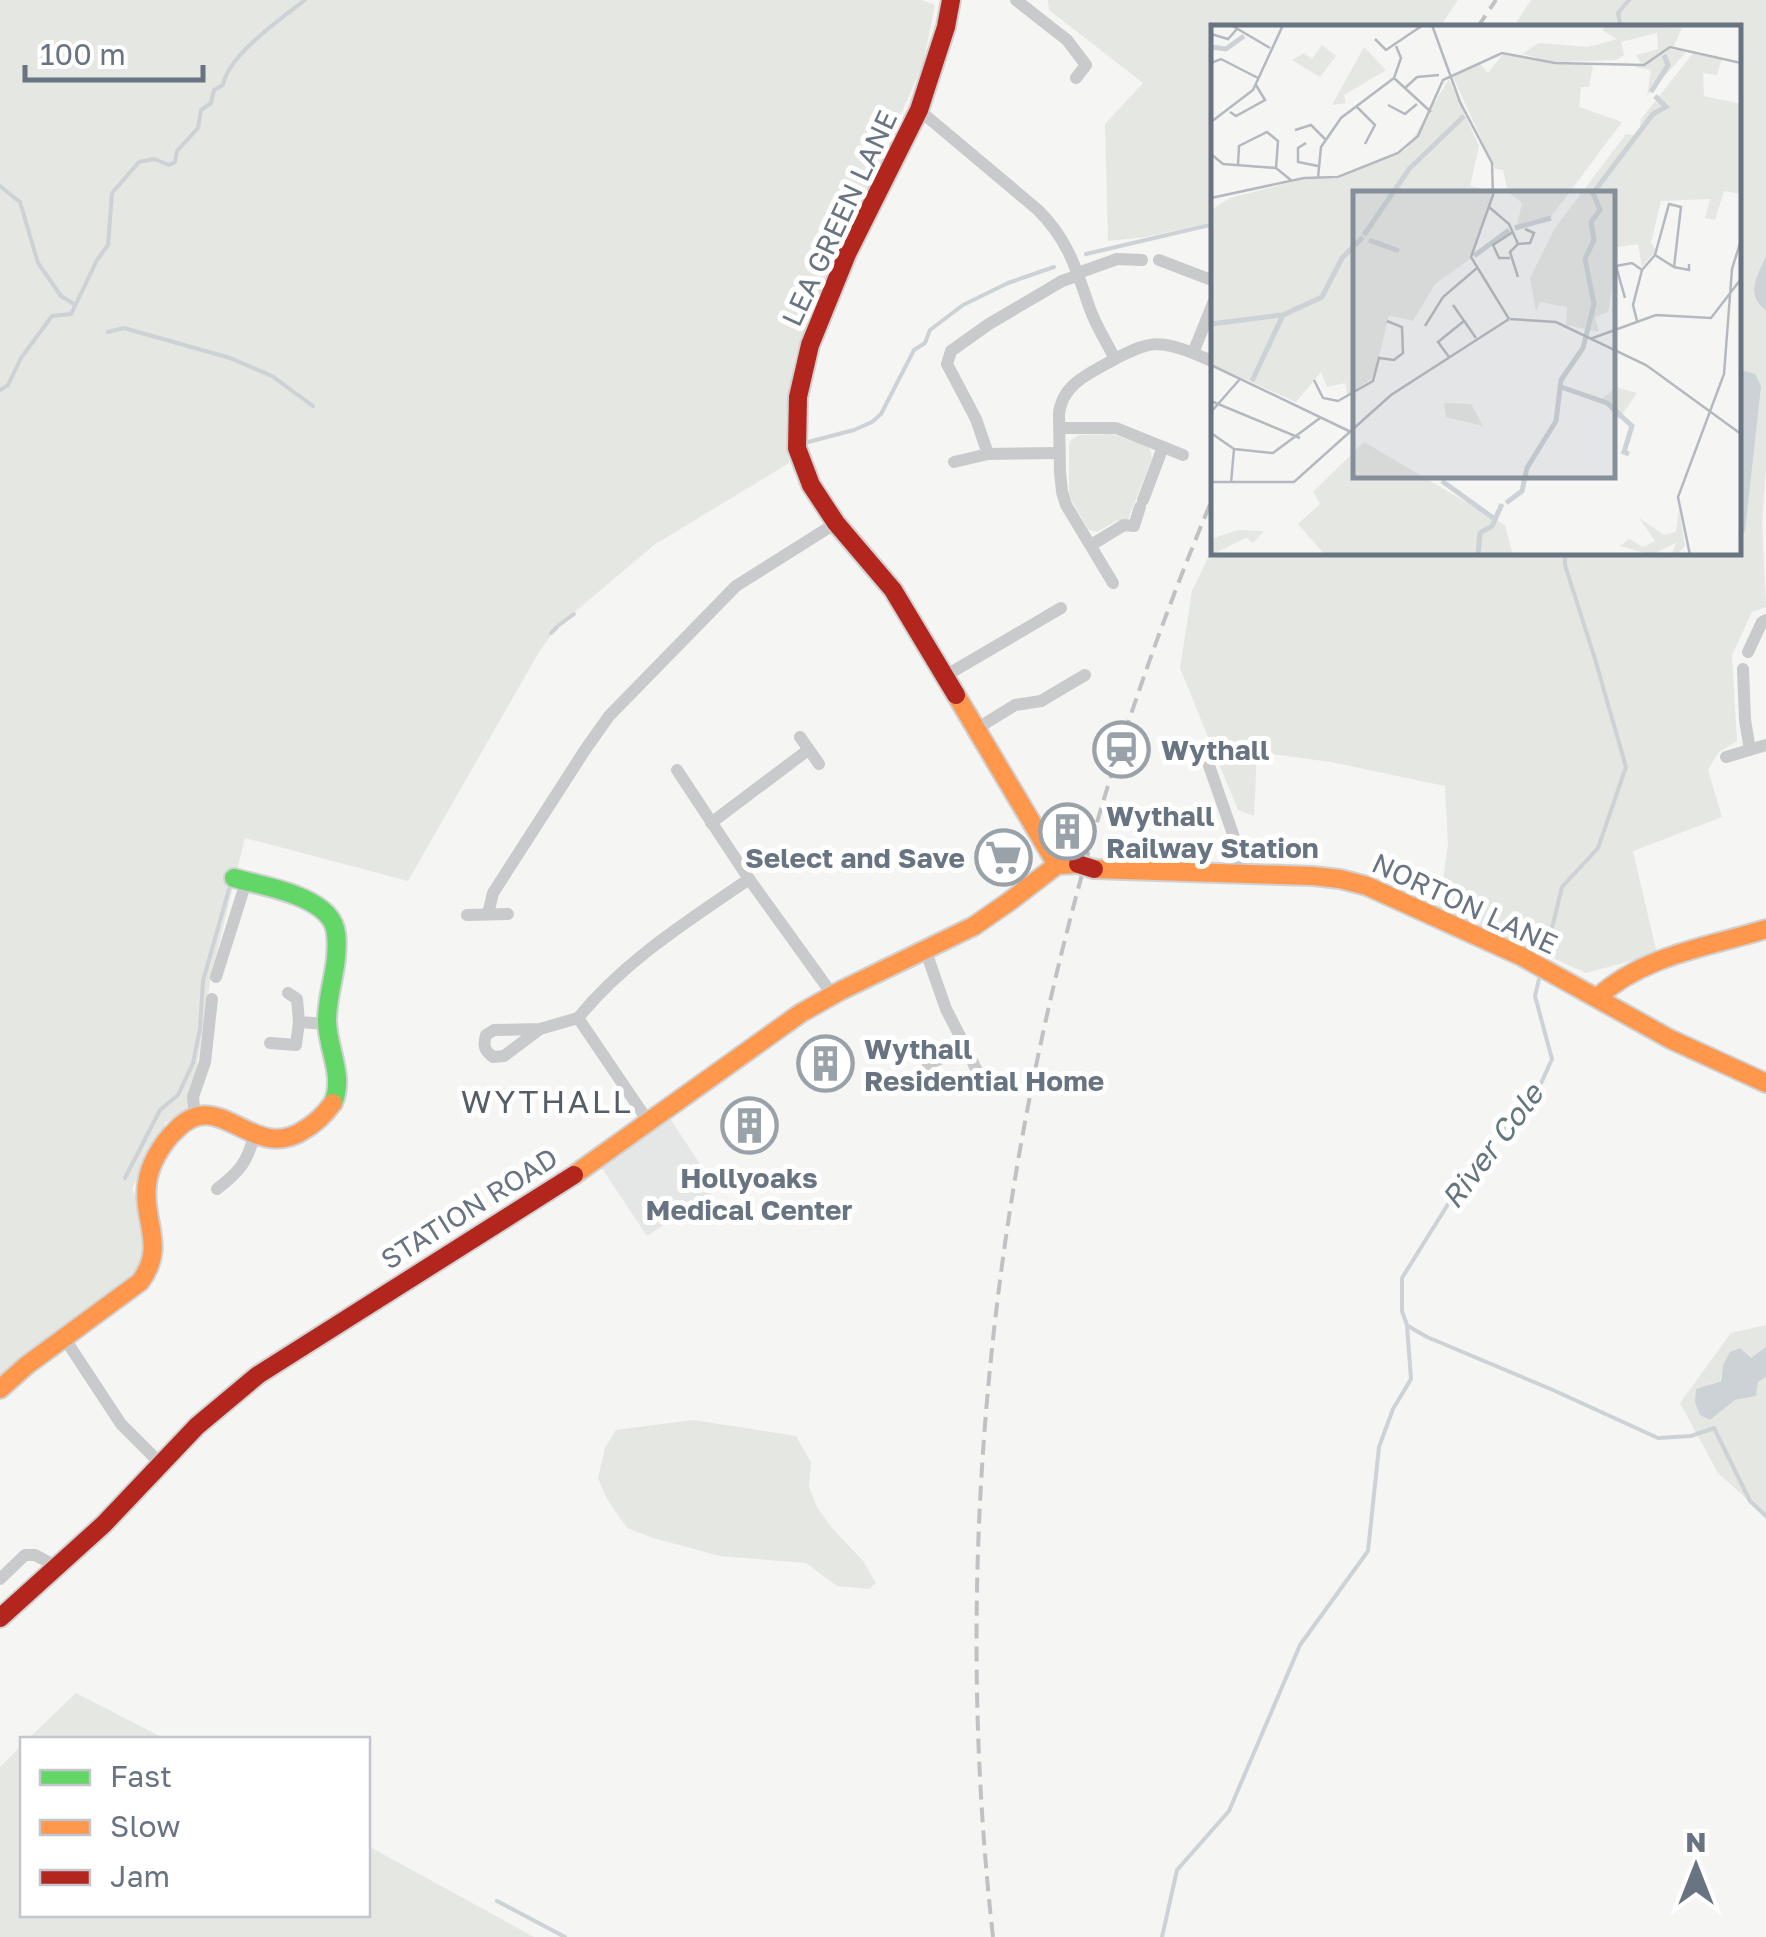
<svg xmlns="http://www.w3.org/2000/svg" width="1766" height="1937" font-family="'Golos Text',sans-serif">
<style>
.built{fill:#e5e6e6}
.green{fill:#e4e7e2}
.water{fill:#ccd2d5}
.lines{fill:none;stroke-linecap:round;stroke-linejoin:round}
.stream{stroke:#ccd2d5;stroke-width:4}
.fast-casing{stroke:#d1d1d2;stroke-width:22}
.slow-casing{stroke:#d1d1d2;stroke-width:22}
.jam-casing{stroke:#d1d1d2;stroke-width:22}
.street{stroke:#c9cacb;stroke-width:12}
.fast{stroke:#63d668;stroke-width:18}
.slow{stroke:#ff974d;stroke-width:18}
.jam{stroke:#b3261e;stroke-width:18}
.rail{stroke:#c0c1c2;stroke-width:4;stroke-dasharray:15 8;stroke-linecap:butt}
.jam-bridge-casing{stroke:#d1d1d2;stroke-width:22;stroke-linecap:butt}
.jam-bridge{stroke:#b3261e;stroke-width:18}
.labels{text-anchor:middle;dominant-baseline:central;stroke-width:10;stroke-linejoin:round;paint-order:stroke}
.street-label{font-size:28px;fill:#687481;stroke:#fff}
.poi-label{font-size:28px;font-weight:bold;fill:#687481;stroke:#fff;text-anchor:start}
.water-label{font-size:30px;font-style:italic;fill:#63757d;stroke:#fff}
.quarter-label{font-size:32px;letter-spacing:2.5px;fill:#555e67;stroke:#fff}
.inset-river{fill:none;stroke:#ccd2d5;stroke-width:5}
.inset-road{fill:none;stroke:#b4b9bf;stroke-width:2.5}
.view{fill:#858f99;fill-opacity:0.15;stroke:#858f99;stroke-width:5}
.inset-edge{fill:none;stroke:#687481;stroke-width:5}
</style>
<rect width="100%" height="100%" fill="#f5f5f4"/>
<path class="built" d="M669 1117 717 1190 647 1236 599 1164Z"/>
<g class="green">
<path d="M0 0H922L935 5 923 64 853 223 841 244 795 357 786 418 789 463 654 545 557 627 539 652 408 881 245 838 211 976 190 1112 166 1122 132 1189C143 1204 146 1251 140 1270L0 1380Z"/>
<path d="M1048 0H1458L1440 27 1214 28 1213 222 1146 237 1108 241 1105 124 1143 83 1049 10Z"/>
<path d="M1531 0H1766V468L1762 522 1766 607 1752 612 1732 655 1737 741 1718 753 1708 770 1722 817 1633 851 1657 954 1586 973 1439 907 1448 845 1445 786 1331 762 1257 752 1254 816 1238 810 1180 668 1192 591 1213 547 1214 552H1738V28L1513 27Z"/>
<path d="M1112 434 1146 446 1150 449 1152 458 1128 519 1116 521 1097 532 1089 530 1069 496V445L1071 440 1079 435Z"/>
<path d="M1766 1325V1347L1751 1358 1723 1365 1720 1381 1709 1384 1710 1420 1735 1400 1756 1396 1758 1381 1766 1377V1516L1718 1473 1680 1403 1731 1333Z"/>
<path d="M693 1420 796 1436 811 1462 809 1487 817 1507 832 1528 863 1561 876 1583 869 1589 837 1586 806 1563 720 1556 653 1538 627 1528 607 1499 598 1478 605 1448 616 1430Z"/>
<path d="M76 1693 165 1739H28Z"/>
<path d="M22 1745V1914H368V1846L534 1937H0V1767Z"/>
</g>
<g class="water">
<path d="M1766 256V310C1745 295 1757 277 1766 256Z"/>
<path d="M1745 371 1755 374 1761 386 1745 531 1739 539 1738 374Z"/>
<path d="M1766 1347V1377L1758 1382 1756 1396 1735 1400 1710 1420 1700 1415 1695 1402 1696 1389 1721 1381 1723 1365 1730 1352 1740 1348 1751 1358Z"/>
</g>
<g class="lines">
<g class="stream">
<path d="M1621 28 1618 13 1629 0"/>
<path d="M0 186 20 202 38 263 61 296 74 304"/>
<path d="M1086 254 1214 224"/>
<path d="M74 308 97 260 108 245 112 193 139 162 154 159 169 165 175 162 177 151 198 128 201 110 211 103 214 90 223 85C228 55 282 18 305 0"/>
<path d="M108 332 124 328 230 358 272 376 313 406"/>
<path d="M0 390 8 385 21 358 52 316 71 314 73 310"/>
<path d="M808 442 854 430 872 422 881 414 914 350 925 343 930 330 963 305 1008 283 1054 267"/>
<path d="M559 625 574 614"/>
<path d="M551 633 557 627"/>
<path d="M1544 961 1562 887 1598 848 1626 767 1595 659 1565 565V552"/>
<path d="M125 1178 160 1110 178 1095 193 1063 200 1028 203 981 229 889"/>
<path d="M1408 1326 1427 1337 1553 1390 1658 1438 1691 1436 1714 1428 1750 1501 1766 1516"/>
<path d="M497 1901 565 1937"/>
<path d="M1162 1937 1177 1870 1229 1811 1300 1645 1368 1551 1379 1447 1393 1409 1411 1379 1407 1325 1402 1311V1278L1478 1156 1534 1099 1552 1059 1535 996 1540 975"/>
</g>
<defs>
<path id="fast" d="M234 878C262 886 316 894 332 921 338 931 337 946 336 958 334 979 327 999 327 1020 327 1049 345 1075 333 1103"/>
<g id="slow">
<path d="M956 695 1057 865"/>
<path d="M1094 869 1313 876 1340 879 1367 886 1521 956 1670 1039 1766 1083"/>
<path d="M1598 997C1644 955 1708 947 1766 929"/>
<path d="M574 1175 801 1013 840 991 974 926 1010 901 1057 865 1078 864"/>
<path d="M0 1389 27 1365 140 1282C167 1246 142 1222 147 1184 149 1165 162 1143 176 1130 220 1084 252 1164 304 1130 316 1123 325 1114 333 1103"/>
</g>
<g id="jam">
<path d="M951 0 946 27 919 110 847 254 810 345 798 397 797 448 811 485 836 523 893 590 956 695"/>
<path d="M0 1618 104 1524 197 1426 258 1375 574 1175"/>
</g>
</defs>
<use href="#fast" class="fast-casing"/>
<use href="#slow" class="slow-casing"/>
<use href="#jam" class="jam-casing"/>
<g class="street">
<path d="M1016 0 1067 40 1086 65 1076 78"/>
<path d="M919 110 1038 210C1069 241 1076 269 1090 309 1096 326 1107 343 1115 359 1091 373 1062 383 1059 414L1060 472 1062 492 1066 505 1113 583"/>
<path d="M1159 260 1214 281"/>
<path d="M1078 273 1117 259 1142 260"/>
<path d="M1193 353 1214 362"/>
<path d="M1115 359C1148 342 1158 339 1193 353L1214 301"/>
<path d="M1060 428H1116L1183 455"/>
<path d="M1059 453 988 454 976 419 947 364 951 351 989 324 1062 281 1079 275"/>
<path d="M954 462 988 454"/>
<path d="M1143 500 1163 447"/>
<path d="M1091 545 1124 525 1134 526 1140 507"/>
<path d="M1748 652 1762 622 1766 620"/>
<path d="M1743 669 1745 720 1750 750"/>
<path d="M945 676 1061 608"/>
<path d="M976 729 1015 705 1041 701 1085 675"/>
<path d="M800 737 819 764"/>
<path d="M1205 754 1235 840 1241 875"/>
<path d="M1726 757 1766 745"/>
<path d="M677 770 749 879 832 994"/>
<path d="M711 823 808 750"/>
<path d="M488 914 493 893 585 750 609 716 736 586 836 523"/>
<path d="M467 915 508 914"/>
<path d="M925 949 946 1009 966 1048 928 1064"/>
<path d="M216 977 246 882"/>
<path d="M288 993 297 999 299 1022 327 1024"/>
<path d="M540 1029 504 1056 493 1057C484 1050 483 1046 486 1035L494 1030 540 1029 578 1018"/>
<path d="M270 1043 296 1045 299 1022"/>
<path d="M966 1048 976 1069"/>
<path d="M195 1116 193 1097 205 1062 212 999"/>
<path d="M648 1121 578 1018C625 960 688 921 749 879"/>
<path d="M217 1189C239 1172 247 1163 254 1136"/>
<path d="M65 1339 121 1424 161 1464"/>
<path d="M0 1579 25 1555H35L56 1566"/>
</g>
<use href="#fast" class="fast"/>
<use href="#slow" class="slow"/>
<use href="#jam" class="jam"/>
<g class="rail">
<path d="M1477 28 1496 0"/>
<path d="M993 1937C938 1448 1023 947 1214 495"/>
</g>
<defs>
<path id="jam-bridge" d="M1078 864 1094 869"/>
</defs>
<use href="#jam-bridge" class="jam-bridge-casing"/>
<use href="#jam-bridge" class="jam-bridge"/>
</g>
<defs>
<symbol id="station-ring" viewBox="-11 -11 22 22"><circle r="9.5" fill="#fff" stroke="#99a1a9" stroke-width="1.5"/><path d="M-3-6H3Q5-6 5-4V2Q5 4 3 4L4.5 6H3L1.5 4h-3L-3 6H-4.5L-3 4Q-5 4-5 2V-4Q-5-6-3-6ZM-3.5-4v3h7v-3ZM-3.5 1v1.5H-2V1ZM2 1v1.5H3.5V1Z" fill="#99a1a9"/></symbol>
<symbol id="building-ring" viewBox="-11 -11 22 22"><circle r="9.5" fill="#fff" stroke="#99a1a9" stroke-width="1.5"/><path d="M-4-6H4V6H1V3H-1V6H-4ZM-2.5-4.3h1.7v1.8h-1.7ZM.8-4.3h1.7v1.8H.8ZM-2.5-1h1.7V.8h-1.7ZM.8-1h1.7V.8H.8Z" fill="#99a1a9"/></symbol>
<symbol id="supermarket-ring" viewBox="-11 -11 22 22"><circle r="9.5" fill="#fff" stroke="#99a1a9" stroke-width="1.5"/><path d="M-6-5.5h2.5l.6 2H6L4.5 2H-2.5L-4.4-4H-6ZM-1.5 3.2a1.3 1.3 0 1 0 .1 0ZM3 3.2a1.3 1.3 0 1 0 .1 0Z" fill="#99a1a9"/></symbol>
</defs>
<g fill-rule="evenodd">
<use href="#station-ring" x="1090" y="718" width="63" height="63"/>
<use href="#building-ring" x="1036" y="800" width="63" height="63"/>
<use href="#supermarket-ring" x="972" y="826" width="63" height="63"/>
<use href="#building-ring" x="794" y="1032" width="63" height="63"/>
<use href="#building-ring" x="718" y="1094" width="63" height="63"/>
</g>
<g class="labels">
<g class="street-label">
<text transform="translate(839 218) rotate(-65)">LEA GREEN LANE</text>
<text transform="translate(1465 903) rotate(25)">NORTON LANE</text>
<text transform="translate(469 1208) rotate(-32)">STATION ROAD</text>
</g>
<g class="poi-label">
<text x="1161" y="749">Wythall</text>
<text x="1106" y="815">Wythall<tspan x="1106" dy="32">Railway Station</tspan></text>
<text x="965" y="857" text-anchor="end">Select and Save</text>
<text x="864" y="1048">Wythall<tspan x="864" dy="32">Residential Home</tspan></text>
<text x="749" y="1177" text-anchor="middle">Hollyoaks<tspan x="749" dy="32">Medical Center</tspan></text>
</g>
<g class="water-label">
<text transform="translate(1492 1146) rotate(-53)">River Cole</text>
</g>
<g class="quarter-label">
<text x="547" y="1101">WYTHALL</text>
</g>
</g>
<g transform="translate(1211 25)">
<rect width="530" height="530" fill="#f5f5f4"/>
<path d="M397 0 471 3 463 21 430 38 425 30 447 24 446 8 410 17 413 30 405 35 344 37 311 29 328 18 377 22 406 14 391 5ZM111 20 125 31 109 52 81 35 93 28 101 34ZM153 22 175 45 133 70 135 78 121 80ZM455 24 476 26 436 71 440 45 424 42ZM483 27 511 34 506 50 492 48 493 71 530 79V169L513 166 504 195 494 193 499 174 450 176 440 218 445 225 431 242 427 219 407 222 397 287 384 292 388 307 355 300 356 282 329 277 325 286 319 253 344 203 415 109 428 111 430 94ZM293 28 382 41 378 62H370L368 82 411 97 340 192 306 201 311 178 297 167 292 145 284 144 242 52 268 38 277 48ZM238 54 268 121 259 161 280 166 279 175 259 234 224 259 202 296 178 290 163 352 136 370 134 358 116 362 110 347 85 377 0 339V185L19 173 93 154H127L195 125ZM405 362 426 368 408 394 391 374ZM233 378 260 379 272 401 235 392ZM153 417 294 500 302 530H114L87 499 109 479 102 467ZM468 484 474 521 465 530H460L466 517 441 530 409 521 418 514 432 522 444 516 428 493 453 510 465 507ZM27 505 53 506 42 518 35 513 0 530V514Z" fill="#e4e7e2"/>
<path class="inset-river" d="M0 22 15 24 33 11M440 67 457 40 453 30M304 203 340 193M153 210 198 144 253 91M158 215 188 226M263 231 298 205M0 299 70 290M41 356 72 290 111 272 131 233 152 212M350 362 396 378 421 401 413 427 418 429M231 456 285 495M295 478 311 466 316 443 345 396 350 355 372 323 383 279 374 234 383 215 380 197 389 185 382 168 442 89 455 82 444 71M267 530 269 508 281 501 291 479"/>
<path class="inset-road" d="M20 0 59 23M221 0 249 77 281 138 282 170 260 232 298 294M0 9 17 14 26 4M164 14 175 25 212 0M0 38 10 34 47 53M183 53 220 87M194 63 206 52 228 50M177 80 194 89 206 79M145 81 164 100 154 119M19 87 25 91 54 75 45 60M0 97 42 65 72 0M84 105 100 100 114 114M95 118 87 123V137L107 141M0 129 12 139 65 143 81 156M27 140 28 121 56 107 67 116 65 143M107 153 110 122 130 93 183 53 190 33 185 21M0 173 93 153 127 152 187 128 207 111 232 55 291 28 344 38 433 40 459 22 530 38M278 182 298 199 307 219 299 227 307 252M307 219 319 218 323 208 314 204M444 230 463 242 478 245V239M299 233H288L282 220 302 207M414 273 405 241 421 238 431 245M242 280 265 313M299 294 345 297 435 340 530 409M426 296 422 280 431 245 444 230 458 179 470 182 463 242M214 301 232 272 266 243M379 314 445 290 500 293 530 254M238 332 227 317 253 296M0 340 140 407M103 355 112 373 127 376 162 356 168 333 183 335 192 328 191 302 176 296M0 376 89 413M0 387 29 354M0 408 23 424 62 428 109 393M0 457H83L180 370 298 294M20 458 23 424M479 530 467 472 513 349 521 244 530 215"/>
<path class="view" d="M142 166H404V453H142Z"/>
<rect width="530" height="530" class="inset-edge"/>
</g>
<rect x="20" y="1737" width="350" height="180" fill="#ffffff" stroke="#c3c7cd" stroke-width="2.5"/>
<rect x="40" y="1770" width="50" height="15" fill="#63d668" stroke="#c3c7cd" stroke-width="2.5"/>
<text x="110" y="1787" font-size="30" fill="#687481">Fast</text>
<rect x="40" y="1820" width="50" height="15" fill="#ff974d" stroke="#c3c7cd" stroke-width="2.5"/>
<text x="110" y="1837" font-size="30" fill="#687481">Slow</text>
<rect x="40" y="1870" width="50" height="15" fill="#b3261e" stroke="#c3c7cd" stroke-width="2.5"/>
<text x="110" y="1887" font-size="30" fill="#687481">Jam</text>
<g transform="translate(1696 1867)" stroke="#ffffff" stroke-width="8" paint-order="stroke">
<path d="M0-8L18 38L0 25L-18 38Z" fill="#687481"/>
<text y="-15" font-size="28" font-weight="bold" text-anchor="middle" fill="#687481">N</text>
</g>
<path d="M25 65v15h178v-15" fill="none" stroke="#687481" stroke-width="5"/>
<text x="40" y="65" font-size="30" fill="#687481" stroke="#ffffff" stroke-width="8" paint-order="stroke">100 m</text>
</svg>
